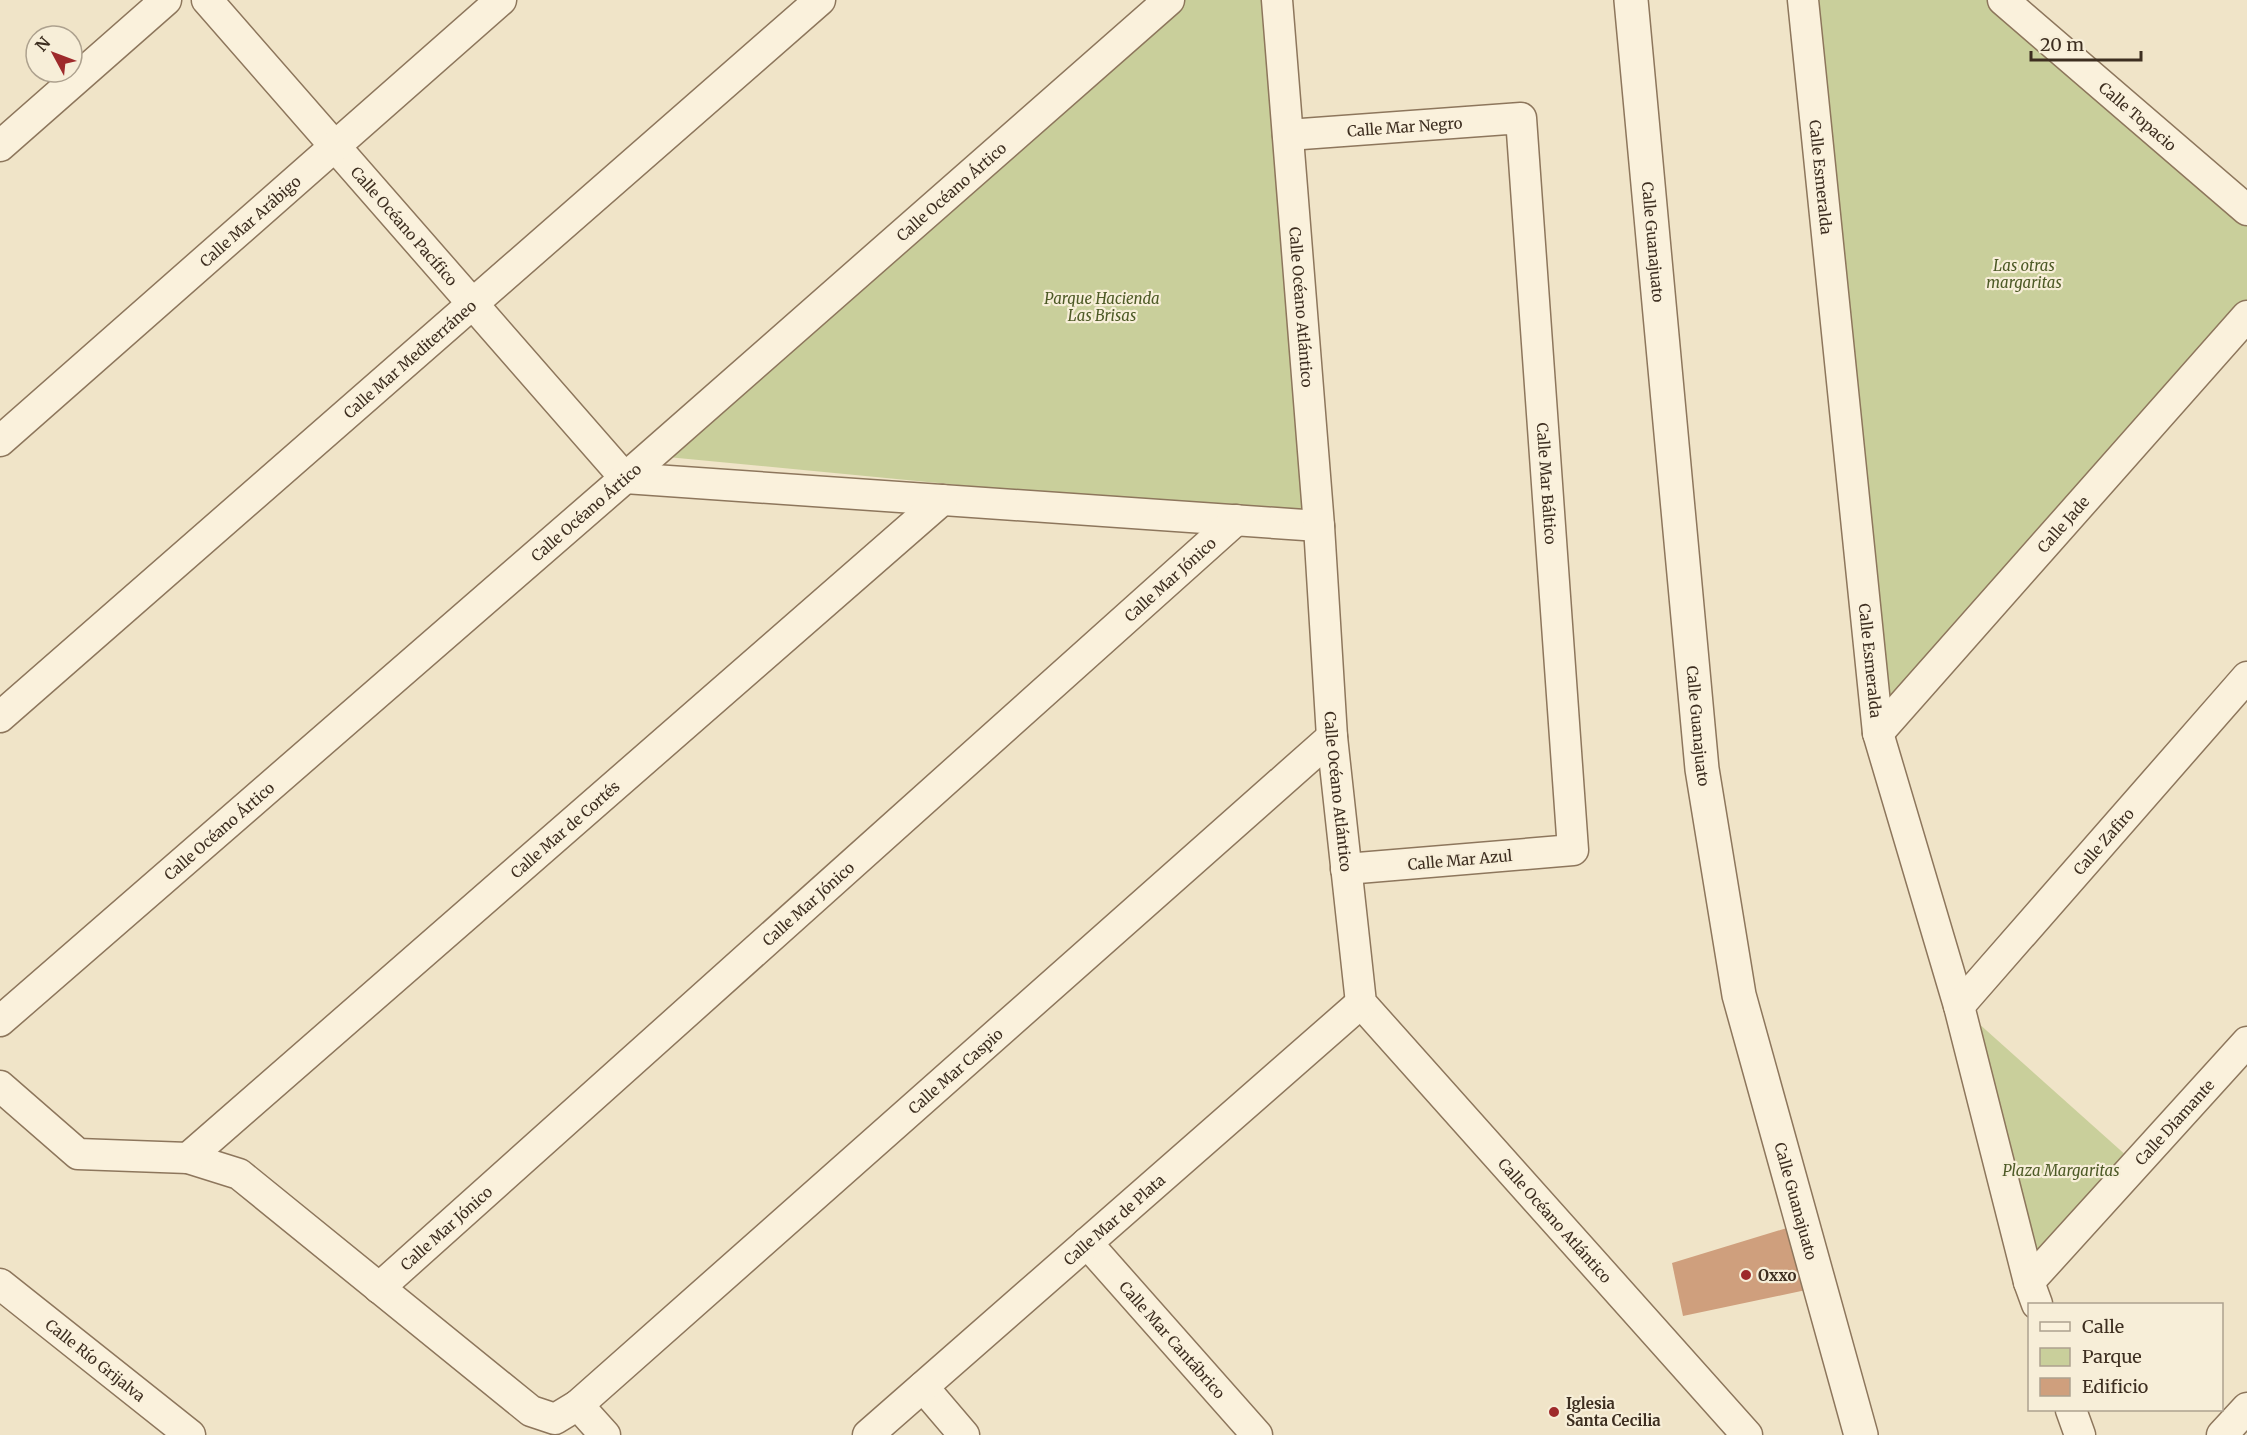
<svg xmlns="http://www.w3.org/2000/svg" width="2247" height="1435" font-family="Merriweather,serif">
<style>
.green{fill:#c9cf9b}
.building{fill:#cf9f7d}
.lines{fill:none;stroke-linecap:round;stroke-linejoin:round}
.minor-casing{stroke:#8d765c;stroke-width:33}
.tertiary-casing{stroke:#8d765c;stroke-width:36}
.minor{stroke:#faf1dc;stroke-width:30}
.tertiary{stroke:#faf1dc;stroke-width:33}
.poi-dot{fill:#9e2a2b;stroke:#f7eed8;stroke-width:2}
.labels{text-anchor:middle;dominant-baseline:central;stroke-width:4.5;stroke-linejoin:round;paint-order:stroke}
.street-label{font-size:15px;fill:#3d2e20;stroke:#f7eed8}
.park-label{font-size:15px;font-style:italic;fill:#4d5a26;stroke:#f7eed8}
.poi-label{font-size:15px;font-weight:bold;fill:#3d2e20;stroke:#f7eed8;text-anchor:start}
</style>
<rect width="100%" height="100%" fill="#f0e4c8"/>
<g class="green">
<path d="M1163 0H1270L1313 519 636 454Z"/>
<path d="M1808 0H1995L2247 218V309L1880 722Z"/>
<path d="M1958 1005 2138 1166 2037 1278Z"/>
</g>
<path class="building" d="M1803 1223 1820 1287 1683 1316 1672 1263Z"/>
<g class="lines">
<defs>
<g id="minor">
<path id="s1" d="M207 0 625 478 1319 526"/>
<path id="s2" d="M1277 0 1319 526 1332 737 1361 1003 1747 1435"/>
<path id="s3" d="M1803 0 1878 733 1959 1006 2029 1282 2037 1304"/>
<path id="s4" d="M2003 0 2247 210"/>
<path id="s5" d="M1288 135 1521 118 1573 850 1346 869"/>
<path d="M0 146 166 0"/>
<path id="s6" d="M0 441 501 0"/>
<path id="s7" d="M0 717 820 0"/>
<path id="s8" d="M1878 733 2247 316"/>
<path id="s9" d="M1959 1006 2247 677"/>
<path id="s10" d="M0 1021 625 478 1169 0"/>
<path d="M0 1086 78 1154 188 1158 239 1174 531 1411 555 1419 578 1405 605 1435"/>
<path id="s11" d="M188 1158 942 500"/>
<path id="s12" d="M1087 1243 1257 1435"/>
<path id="s13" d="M2029 1282 2247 1042"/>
<path id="s14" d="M0 1284 190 1435"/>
<path id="s15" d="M379 1288 1236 520"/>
<path d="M923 1387 964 1435"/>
<path id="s16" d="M578 1405 1332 737"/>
<path d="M2071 1410 2080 1435"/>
<path id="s17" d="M868 1435 1361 1003"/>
<path d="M2222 1435 2247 1408"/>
</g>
<g id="tertiary">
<path id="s18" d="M1631 0 1702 769 1739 995 1861 1435"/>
</g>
</defs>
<use href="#minor" class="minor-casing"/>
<use href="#tertiary" class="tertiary-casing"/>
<use href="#minor" class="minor"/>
<use href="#tertiary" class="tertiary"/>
</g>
<g class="poi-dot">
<circle cx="1746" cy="1275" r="6"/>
<circle cx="1554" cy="1412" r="6"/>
</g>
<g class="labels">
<g class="street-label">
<text stroke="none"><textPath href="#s4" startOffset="178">Calle Topacio</textPath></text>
<text stroke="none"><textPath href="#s5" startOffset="117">Calle Mar Negro</textPath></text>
<text stroke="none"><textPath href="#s3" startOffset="178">Calle Esmeralda</textPath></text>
<text stroke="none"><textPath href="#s10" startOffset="1262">Calle Océano Ártico</textPath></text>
<text stroke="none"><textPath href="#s6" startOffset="333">Calle Mar Arábigo</textPath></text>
<text stroke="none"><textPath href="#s1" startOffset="300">Calle Océano Pacífico</textPath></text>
<text stroke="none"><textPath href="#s18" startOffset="243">Calle Guanajuato</textPath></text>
<text stroke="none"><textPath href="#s2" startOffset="308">Calle Océano Atlántico</textPath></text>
<text stroke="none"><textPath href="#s7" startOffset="544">Calle Mar Mediterráneo</textPath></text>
<text stroke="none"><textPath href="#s5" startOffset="600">Calle Mar Báltico</textPath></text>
<text stroke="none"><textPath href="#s10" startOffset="776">Calle Océano Ártico</textPath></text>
<text stroke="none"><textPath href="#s8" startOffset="279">Calle Jade</textPath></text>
<text stroke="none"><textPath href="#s15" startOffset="1062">Calle Mar Jónico</textPath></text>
<text stroke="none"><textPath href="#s3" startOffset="664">Calle Esmeralda</textPath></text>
<text stroke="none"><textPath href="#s18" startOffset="729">Calle Guanajuato</textPath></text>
<text stroke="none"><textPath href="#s2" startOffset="794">Calle Océano Atlántico</textPath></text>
<text stroke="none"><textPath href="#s11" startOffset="500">Calle Mar de Cortés</textPath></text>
<text stroke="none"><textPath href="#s10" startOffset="290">Calle Océano Ártico</textPath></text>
<text stroke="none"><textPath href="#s9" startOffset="219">Calle Zafiro</textPath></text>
<text transform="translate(1460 860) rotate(-5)">Calle Mar Azul</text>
<text stroke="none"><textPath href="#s15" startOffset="576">Calle Mar Jónico</textPath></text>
<text stroke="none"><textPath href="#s16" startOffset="504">Calle Mar Caspio</textPath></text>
<text stroke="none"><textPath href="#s13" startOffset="216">Calle Diamante</textPath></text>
<text stroke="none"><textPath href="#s18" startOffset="1215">Calle Guanajuato</textPath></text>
<text stroke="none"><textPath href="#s17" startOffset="327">Calle Mar de Plata</textPath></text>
<text stroke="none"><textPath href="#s2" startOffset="1298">Calle Océano Atlántico</textPath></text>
<text stroke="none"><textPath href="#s15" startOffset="90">Calle Mar Jónico</textPath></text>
<text stroke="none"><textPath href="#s12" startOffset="129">Calle Mar Cantábrico</textPath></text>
<text stroke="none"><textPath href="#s14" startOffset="122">Calle Río Grijalva</textPath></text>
</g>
<g class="park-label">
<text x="2024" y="265">Las otras<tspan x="2024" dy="17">margaritas</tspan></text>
<text x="1102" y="298">Parque Hacienda<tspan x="1102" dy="17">Las Brisas</tspan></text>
<text x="2061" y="1170">Plaza Margaritas</text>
</g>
<g class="poi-label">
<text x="1758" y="1275">Oxxo</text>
<text x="1566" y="1403">Iglesia<tspan x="1566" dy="17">Santa Cecilia</tspan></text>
</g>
</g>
<rect x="2028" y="1303" width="195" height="108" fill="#f7eed8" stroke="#ada18e" stroke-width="1.5"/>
<rect x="2040" y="1322" width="30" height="9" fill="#faf1dc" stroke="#ada18e" stroke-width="1.5"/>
<text x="2082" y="1333" font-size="18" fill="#3d2e20">Calle</text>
<rect x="2040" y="1348" width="30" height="18" fill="#c9cf9b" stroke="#ada18e" stroke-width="1.5"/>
<text x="2082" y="1363" font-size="18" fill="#3d2e20">Parque</text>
<rect x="2040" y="1378" width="30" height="18" fill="#cf9f7d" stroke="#ada18e" stroke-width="1.5"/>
<text x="2082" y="1393" font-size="18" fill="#3d2e20">Edificio</text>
<g transform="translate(54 54) rotate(311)"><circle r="28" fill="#f7eed8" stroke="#ada18e" stroke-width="1.5"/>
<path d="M0-4.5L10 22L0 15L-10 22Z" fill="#9e2a2b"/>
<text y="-9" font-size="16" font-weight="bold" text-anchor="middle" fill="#3d2e20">N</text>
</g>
<path d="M2031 51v9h110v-9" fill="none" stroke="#3d2e20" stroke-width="3"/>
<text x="2040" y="51" font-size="18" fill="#3d2e20" stroke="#f7eed8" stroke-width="4.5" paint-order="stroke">20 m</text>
</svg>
